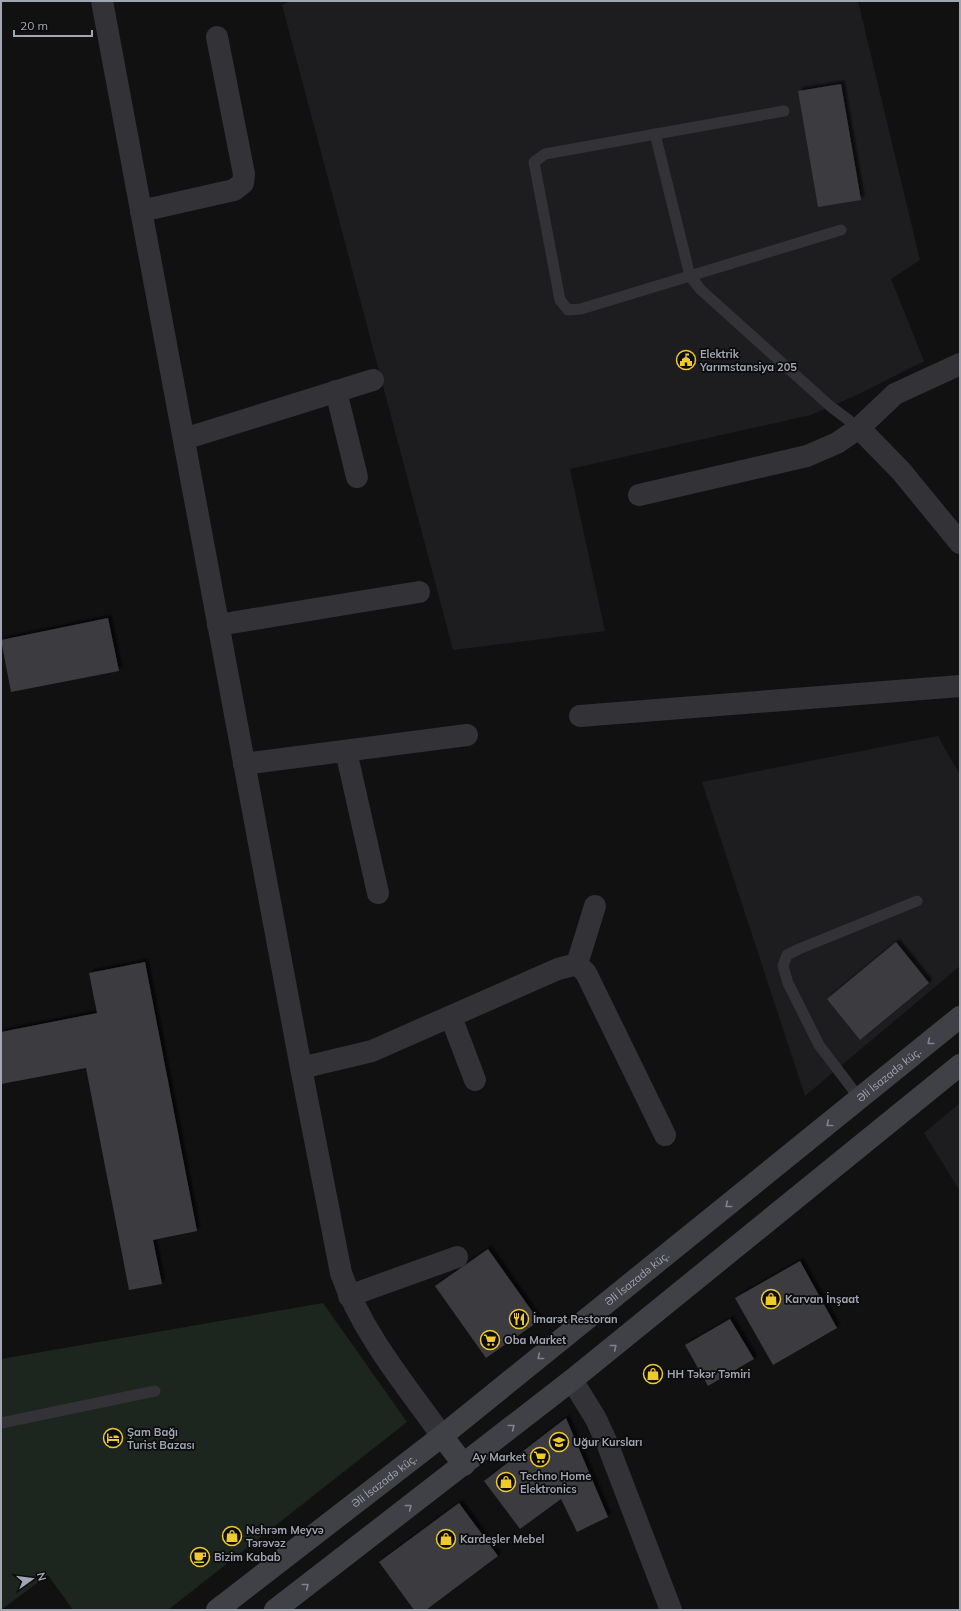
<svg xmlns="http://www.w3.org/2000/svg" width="961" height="1611" font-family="Mulish,sans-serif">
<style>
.built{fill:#1d1d1f}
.green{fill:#1d251f}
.building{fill:#3b3b3f;filter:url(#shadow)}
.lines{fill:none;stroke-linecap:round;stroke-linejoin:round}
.lane{stroke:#323237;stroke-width:11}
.street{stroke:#323237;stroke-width:22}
.secondary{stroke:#404147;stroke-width:22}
.oneway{stroke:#80828d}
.labels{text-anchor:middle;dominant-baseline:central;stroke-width:3.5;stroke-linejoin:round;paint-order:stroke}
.poi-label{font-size:11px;font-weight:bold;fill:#a2a5b3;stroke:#0c0c0d;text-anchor:start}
.street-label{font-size:11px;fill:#a2a5b3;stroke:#0c0c0d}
</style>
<defs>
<filter id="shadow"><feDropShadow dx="3.5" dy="-3.5" stdDeviation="1" flood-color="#0009"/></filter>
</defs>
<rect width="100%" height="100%" fill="#111112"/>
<g class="built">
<path d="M291 1H858L920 260 891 279 924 361 857 395 811 415 570 469 605 631 453 650 282 5Z"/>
<path d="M938 736 960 775V966L805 1096 702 782Z"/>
<path d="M960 1103V1191L924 1133Z"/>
</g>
<path class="green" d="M323 1303 407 1422 168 1610H73L48 1575 1 1610V1359Z"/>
<g class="building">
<path d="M841 84 861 200 818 207 798 91Z"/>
<path d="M108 618 119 671 11 692 1 640Z"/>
<path d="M896 942 929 983 860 1040 827 999Z"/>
<path d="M145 962 197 1231 153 1240 162 1284 129 1290 86 1068 1 1084V1032L97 1013 89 973Z"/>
<path d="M488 1249 539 1321 486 1358 435 1286Z"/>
<path d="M800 1261 837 1328 773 1365 735 1298Z"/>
<path d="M730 1319 754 1359 708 1386 685 1345Z"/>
<path d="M566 1418 608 1517 577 1532 561 1499 520 1529 484 1481Z"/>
<path d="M459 1503 498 1556 426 1610H414L379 1562Z"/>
</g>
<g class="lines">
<g class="lane">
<path d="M784 111 545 154 534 162 560 300 568 310 581 309 841 230"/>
<path d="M655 134 690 276 701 290 830 406 859 428"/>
<path d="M860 1099 819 1045 788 983 783 966 787 955 799 949 917 901"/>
<path d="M1 1423 155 1391"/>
</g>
<g class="street">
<path d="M102 1 301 1068 341 1273C362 1333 405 1384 442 1436"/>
<path d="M141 211 234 190 243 183 244 174 217 37"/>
<path d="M336 391 357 477"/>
<path d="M859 428 901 471 960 543"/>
<path d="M184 439 373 380"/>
<path d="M639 495 807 456 837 443 859 428 895 394 960 364"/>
<path d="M218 625 419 592"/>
<path d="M580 716 960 686"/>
<path d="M346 751 378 893"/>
<path d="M244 764 467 735"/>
<path d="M577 964 595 906"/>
<path d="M451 1017 475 1080"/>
<path d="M301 1068 372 1051 558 969 577 964 586 973 665 1135"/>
<path d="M349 1296 457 1257"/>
<path d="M572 1380 596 1419 607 1443 671 1610"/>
</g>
<g class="secondary">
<path d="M442 1436 464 1465"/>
<path id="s1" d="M217 1610 442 1436 960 1017"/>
<path d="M275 1610 572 1380 960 1065"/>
</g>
</g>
<defs><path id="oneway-chevron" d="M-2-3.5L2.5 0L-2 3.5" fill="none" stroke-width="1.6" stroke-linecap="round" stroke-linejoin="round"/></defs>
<g class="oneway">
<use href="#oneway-chevron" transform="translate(930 1042) rotate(141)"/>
<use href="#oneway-chevron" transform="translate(829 1124) rotate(141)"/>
<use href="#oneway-chevron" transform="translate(728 1205) rotate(141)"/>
<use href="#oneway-chevron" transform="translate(614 1347) rotate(-39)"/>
<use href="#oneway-chevron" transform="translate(540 1357) rotate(141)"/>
<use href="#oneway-chevron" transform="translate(512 1427) rotate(-38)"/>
<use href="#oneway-chevron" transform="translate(409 1507) rotate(-38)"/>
<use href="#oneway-chevron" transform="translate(306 1586) rotate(-38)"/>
</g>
<defs>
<symbol id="civic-ring" viewBox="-11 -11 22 22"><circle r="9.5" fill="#0c0c0d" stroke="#efca2c" stroke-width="1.5"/><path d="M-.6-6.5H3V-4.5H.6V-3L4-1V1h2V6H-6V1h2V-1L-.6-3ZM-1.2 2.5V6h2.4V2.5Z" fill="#efca2c"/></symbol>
<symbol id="shop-ring" viewBox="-11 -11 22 22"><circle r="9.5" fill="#0c0c0d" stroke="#efca2c" stroke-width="1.5"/><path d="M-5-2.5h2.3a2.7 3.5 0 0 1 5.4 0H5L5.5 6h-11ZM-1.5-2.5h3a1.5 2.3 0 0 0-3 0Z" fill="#efca2c"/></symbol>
<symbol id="restaurant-ring" viewBox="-11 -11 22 22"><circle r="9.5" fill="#0c0c0d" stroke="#efca2c" stroke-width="1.5"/><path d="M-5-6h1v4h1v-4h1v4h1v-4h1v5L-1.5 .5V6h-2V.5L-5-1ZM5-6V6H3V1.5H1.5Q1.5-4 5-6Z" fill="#efca2c"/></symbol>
<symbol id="supermarket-ring" viewBox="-11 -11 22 22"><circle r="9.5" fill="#0c0c0d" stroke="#efca2c" stroke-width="1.5"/><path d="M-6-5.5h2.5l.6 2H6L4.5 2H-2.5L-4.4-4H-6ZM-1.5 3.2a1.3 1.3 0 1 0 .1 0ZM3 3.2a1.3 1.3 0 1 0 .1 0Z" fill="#efca2c"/></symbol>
<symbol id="hotel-ring" viewBox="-11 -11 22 22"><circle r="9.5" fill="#0c0c0d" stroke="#efca2c" stroke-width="1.5"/><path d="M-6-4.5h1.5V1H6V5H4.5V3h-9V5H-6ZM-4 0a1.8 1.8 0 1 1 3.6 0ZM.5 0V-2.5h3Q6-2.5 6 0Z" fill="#efca2c"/></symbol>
<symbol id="university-ring" viewBox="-11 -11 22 22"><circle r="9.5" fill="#0c0c0d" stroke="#efca2c" stroke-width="1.5"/><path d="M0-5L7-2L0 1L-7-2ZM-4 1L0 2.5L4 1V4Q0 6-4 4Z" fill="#efca2c"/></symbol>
<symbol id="cafe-ring" viewBox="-11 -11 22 22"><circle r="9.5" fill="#0c0c0d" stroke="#efca2c" stroke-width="1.5"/><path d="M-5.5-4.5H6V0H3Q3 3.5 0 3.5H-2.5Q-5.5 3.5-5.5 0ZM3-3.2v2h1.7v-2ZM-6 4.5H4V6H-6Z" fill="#efca2c"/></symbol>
</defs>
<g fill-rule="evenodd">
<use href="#civic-ring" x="675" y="349" width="22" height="22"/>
<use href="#shop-ring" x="760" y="1288" width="22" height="22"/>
<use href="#restaurant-ring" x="508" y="1308" width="22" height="22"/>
<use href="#supermarket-ring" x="479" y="1329" width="22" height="22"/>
<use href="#shop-ring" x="642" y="1363" width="22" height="22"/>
<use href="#hotel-ring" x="102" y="1427" width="22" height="22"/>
<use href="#university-ring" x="548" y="1431" width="22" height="22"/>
<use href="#supermarket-ring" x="529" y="1446" width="22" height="22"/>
<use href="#shop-ring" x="495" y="1471" width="22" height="22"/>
<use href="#shop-ring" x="221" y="1525" width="22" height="22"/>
<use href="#shop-ring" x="435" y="1528" width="22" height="22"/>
<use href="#cafe-ring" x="189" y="1546" width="22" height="22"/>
</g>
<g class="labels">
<g class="poi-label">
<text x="700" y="354">Elektrik<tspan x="700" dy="13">Yarımstansiya 205</tspan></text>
<text x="785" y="1299">Karvan İnşaat</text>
<text x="533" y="1319">İmarət Restoran</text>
<text x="504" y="1340">Oba Market</text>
<text x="667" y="1374">HH Təkər Təmiri</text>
<text x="127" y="1432">Şam Bağı<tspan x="127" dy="13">Turist Bazası</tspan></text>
<text x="573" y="1442">Uğur Kursları</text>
<text x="526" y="1457" text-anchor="end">Ay Market</text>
<text x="520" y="1476">Techno Home<tspan x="520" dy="13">Elektronics</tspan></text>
<text x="246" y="1530">Nehrəm Meyvə<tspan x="246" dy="13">Tərəvəz</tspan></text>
<text x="460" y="1539">Kardeşler Mebel</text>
<text x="214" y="1557">Bizim Kabab</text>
</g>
<g class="street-label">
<text stroke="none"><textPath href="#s1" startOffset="859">Əli İsazadə küç.</textPath></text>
<text stroke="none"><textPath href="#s1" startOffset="535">Əli İsazadə küç.</textPath></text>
<text stroke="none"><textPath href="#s1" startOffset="211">Əli İsazadə küç.</textPath></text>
</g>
</g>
<rect width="961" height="1611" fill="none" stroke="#a2a5b3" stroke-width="4"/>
<g transform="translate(32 1579) rotate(76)" stroke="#0c0c0d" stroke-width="3" paint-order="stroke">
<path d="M0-3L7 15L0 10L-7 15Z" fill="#a2a5b3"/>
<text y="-6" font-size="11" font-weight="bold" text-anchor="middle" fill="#a2a5b3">N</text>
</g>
<path d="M14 30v6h78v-6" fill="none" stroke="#a2a5b3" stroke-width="2"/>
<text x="20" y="30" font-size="12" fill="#a2a5b3" stroke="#0c0c0d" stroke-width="3" paint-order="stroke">20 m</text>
</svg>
